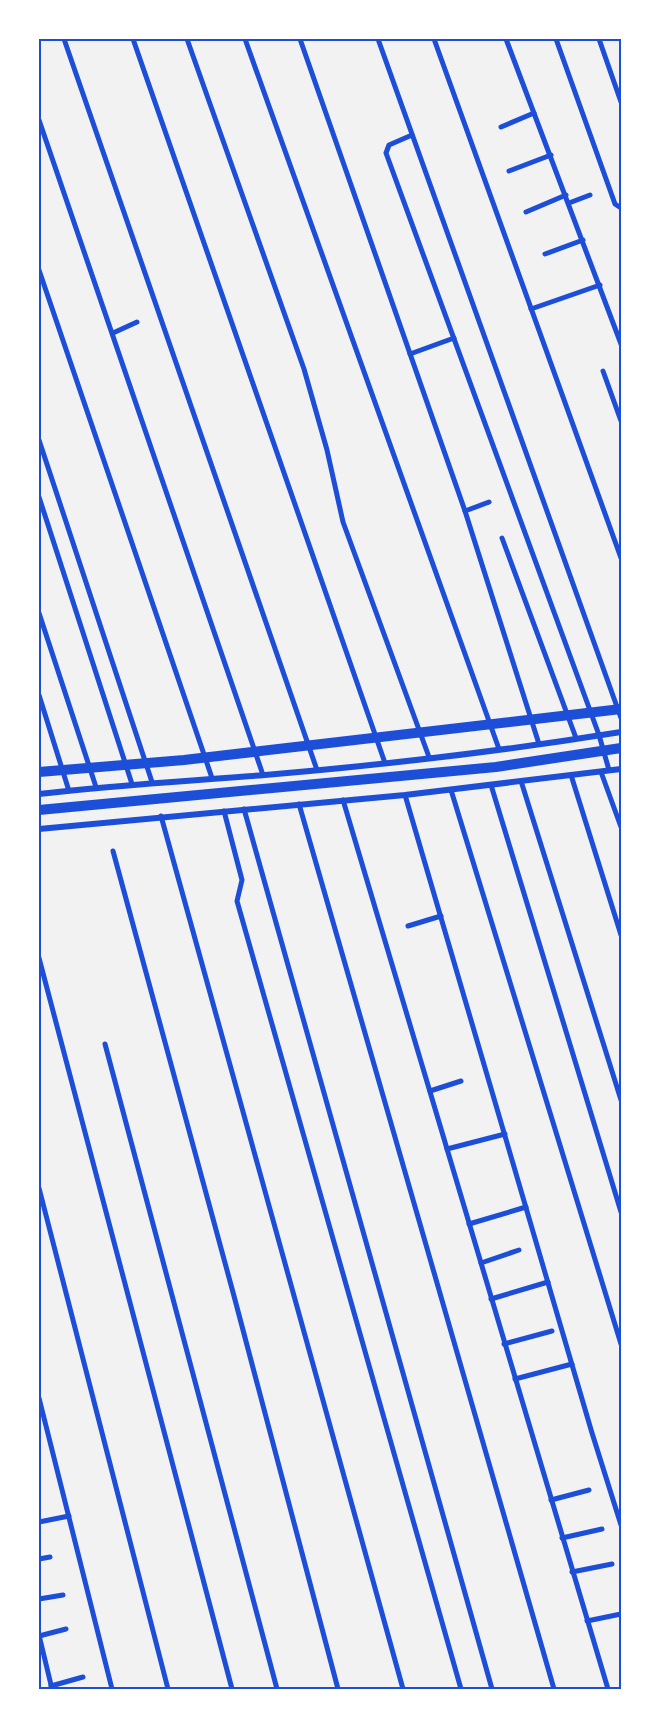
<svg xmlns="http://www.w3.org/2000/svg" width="660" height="1728" font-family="Raleway,sans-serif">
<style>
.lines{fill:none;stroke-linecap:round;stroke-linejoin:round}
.minor{stroke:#1d4ed8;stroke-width:5}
.tertiary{stroke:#1d4ed8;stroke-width:6}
.motorway{stroke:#1d4ed8;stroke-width:10}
.neatline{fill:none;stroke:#1d4ed8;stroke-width:2}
</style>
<rect width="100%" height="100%" fill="#f2f2f2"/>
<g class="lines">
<g class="minor">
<path d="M64 39 317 770"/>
<path d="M133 39 385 763"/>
<path d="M187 39 304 369 327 450 343 522 429 757"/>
<path d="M245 39 499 749"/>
<path d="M300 39 465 511 539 744"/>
<path d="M378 39 621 718"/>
<path d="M434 39 621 558"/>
<path d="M506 39 621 344"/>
<path d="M556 39 615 204 621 208"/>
<path d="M599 39 621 102"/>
<path d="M39 120 263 775"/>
<path d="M501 127 534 113"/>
<path d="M412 135 389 145 386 153 599 735 609 770"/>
<path d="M509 171 551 155"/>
<path d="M569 203 590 195"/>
<path d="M526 212 566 195"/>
<path d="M545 254 583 240"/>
<path d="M39 270 212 778"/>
<path d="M531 309 600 285"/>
<path d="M113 333 137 322"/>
<path d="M410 354 454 338"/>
<path d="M603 371 621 421"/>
<path d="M39 440 152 782"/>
<path d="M39 497 132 784"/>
<path d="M465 511 489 502"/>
<path d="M502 538 576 738"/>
<path d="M39 613 96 787"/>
<path d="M39 695 69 791"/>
<path d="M601 772 621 827"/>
<path d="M571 775 621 935"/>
<path d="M521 781 621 1100"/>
<path d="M491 785 621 1212"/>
<path d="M451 790 621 1344"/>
<path d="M405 795 592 1433 621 1525"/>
<path d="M343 800 608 1689"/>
<path d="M299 804 554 1689"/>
<path d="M244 809 492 1689"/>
<path d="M224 811 242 880 237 901 461 1689"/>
<path d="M161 816 403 1689"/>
<path d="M113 851 234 1296 338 1689"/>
<path d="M408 926 441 916"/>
<path d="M39 958 232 1689"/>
<path d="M105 1044 277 1689"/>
<path d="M430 1091 461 1081"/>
<path d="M447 1149 505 1134"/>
<path d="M39 1188 168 1689"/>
<path d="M469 1224 526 1207"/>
<path d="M481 1263 519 1250"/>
<path d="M491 1299 548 1282"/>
<path d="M504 1344 552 1331"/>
<path d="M515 1379 572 1364"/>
<path d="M39 1398 112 1689"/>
<path d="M551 1500 589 1490"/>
<path d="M39 1522 69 1516"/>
<path d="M562 1538 602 1529"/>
<path d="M39 1559 50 1557"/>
<path d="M572 1572 612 1564"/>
<path d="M39 1599 63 1595"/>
<path d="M587 1621 621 1614"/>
<path d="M39 1635 52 1689"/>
<path d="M39 1636 66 1629"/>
<path d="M51 1686 83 1677"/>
</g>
<g class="tertiary">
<path d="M39 794C114 785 189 781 265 775 384 765 503 751 621 732"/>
<path d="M39 829 405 795 621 769"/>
</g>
<g class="motorway">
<path d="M39 772 184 760 621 709"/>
<path d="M39 810 496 767 621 748"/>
</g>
</g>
<rect width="660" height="1728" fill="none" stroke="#ffffff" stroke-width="80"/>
<rect x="40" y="40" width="580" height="1648" class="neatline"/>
</svg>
